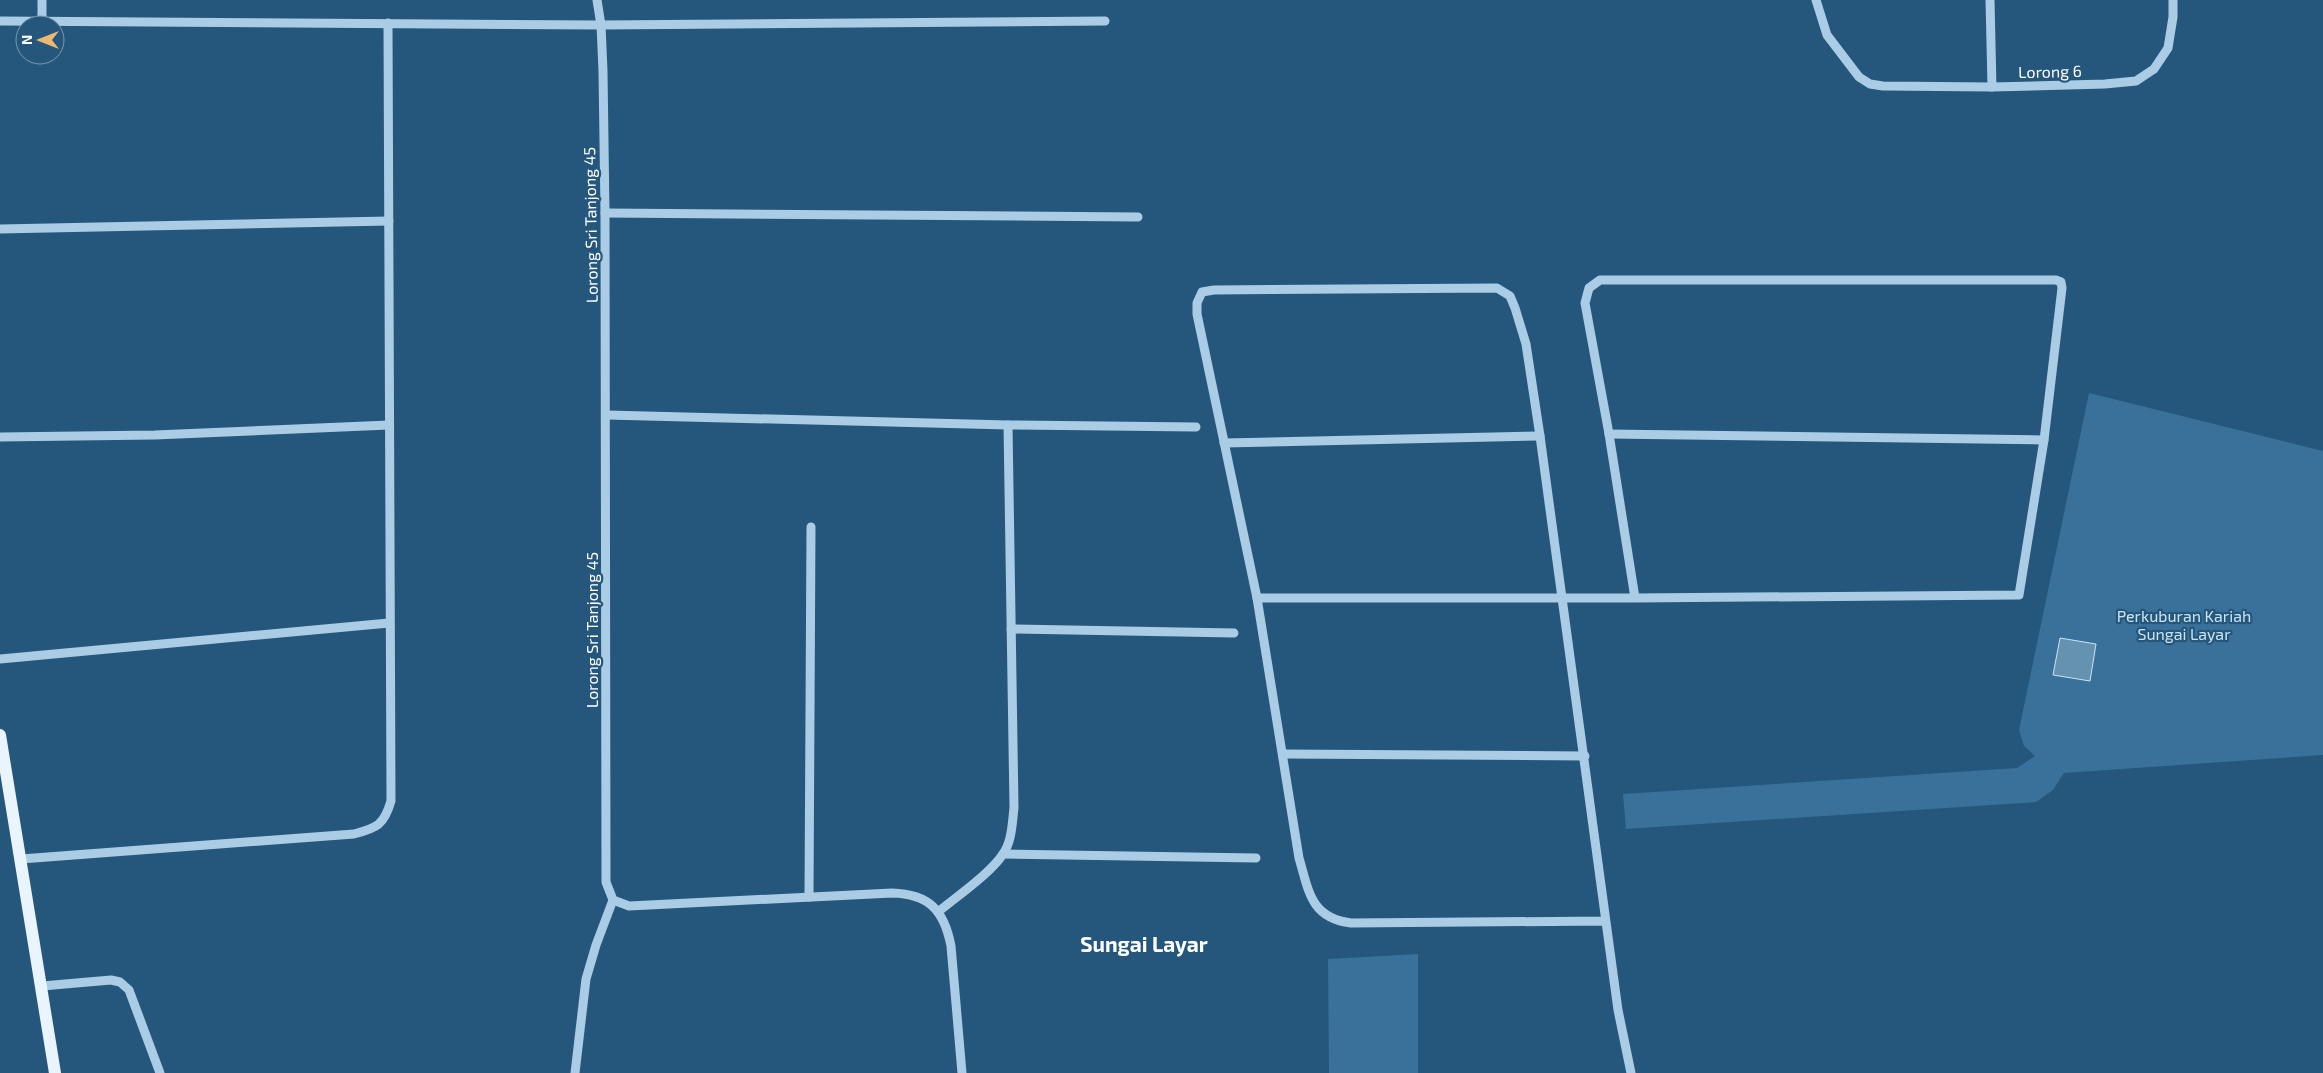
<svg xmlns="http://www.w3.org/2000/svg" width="2323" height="1073" font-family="'Exo 2',sans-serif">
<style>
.green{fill:#39719a}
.building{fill:#6592b1;stroke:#cce4f4}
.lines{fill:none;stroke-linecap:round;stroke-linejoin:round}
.minor{stroke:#aacce5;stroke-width:9}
.major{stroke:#eaf4fd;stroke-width:12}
.labels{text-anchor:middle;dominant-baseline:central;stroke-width:4.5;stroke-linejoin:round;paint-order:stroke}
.street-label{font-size:16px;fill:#fff;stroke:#25577c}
.park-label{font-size:16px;fill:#cce4f4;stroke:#25577c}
.district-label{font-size:21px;font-weight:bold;fill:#fff;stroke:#25577c}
</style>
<rect width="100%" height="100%" fill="#25577c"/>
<g class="green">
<path d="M2089 393 2323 451V755L2064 773 2053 790 2036 802 1626 829 1623 794 2017 768 2035 756 2024 746 2019 730Z"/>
<path d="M1418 954V1073H1329L1328 959Z"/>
</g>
<path class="building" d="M2060 638 2096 644 2090 681 2053 675Z"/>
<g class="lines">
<g class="minor">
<path d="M597 0 601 25 603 71 605 213 606 882 613 900 629 906 892 893C929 894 944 910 951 946L962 1073"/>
<path d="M1816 0 1827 35 1859 77 1870 84 1883 86 1992 87 2105 84 2136 81 2154 69 2168 48 2173 17V0"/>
<path d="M1990 0 1992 87"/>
<path d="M0 21 601 25 1105 21"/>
<path d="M42 21V0"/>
<path d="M605 213 1138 217"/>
<path d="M0 229 389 221"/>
<path d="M607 415 1008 425 1196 427"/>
<path d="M1609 434 2044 440"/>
<path d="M0 437 155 435 389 425"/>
<path d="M1224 443 1540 436"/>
<path d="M1257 598H1635L2019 595 2044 440 2062 288 2061 282 2056 280H1600L1589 288 1585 303 1609 434 1635 598"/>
<path d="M1011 629 1234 633"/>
<path d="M0 659 389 623"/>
<path d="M1283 754 1585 756"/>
<path d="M1003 854 1256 858"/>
<path d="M21 859 354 834C377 828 384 825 391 801L388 23"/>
<path d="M809 897 811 527"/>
<path d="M938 912C956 897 991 873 1003 854 1012 841 1012 824 1014 808L1008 425"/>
<path d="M1605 921 1351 923C1311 918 1309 892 1299 858L1257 598 1197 314V303L1202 292 1214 290 1497 288 1510 296 1515 308 1526 344 1540 436 1618 1010 1631 1073"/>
<path d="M42 986 111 980 120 982 129 990 160 1073"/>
<path d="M575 1073 586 979 596 945 613 900"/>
</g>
<path class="major" d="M0 735 55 1073"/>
</g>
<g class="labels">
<g class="street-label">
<text transform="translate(2050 71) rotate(-1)">Lorong 6</text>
<text transform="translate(590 225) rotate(-91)">Lorong Sri Tanjong 45</text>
<text transform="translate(591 630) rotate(-90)">Lorong Sri Tanjong 45</text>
</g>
<g class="park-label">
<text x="2184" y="615">Perkuburan Kariah<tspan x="2184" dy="18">Sungai Layar</tspan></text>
</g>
<g class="district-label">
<text x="1144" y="943">Sungai Layar</text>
</g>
</g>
<g transform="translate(40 40) rotate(270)"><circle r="24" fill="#25577c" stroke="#7c9ab0"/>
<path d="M0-4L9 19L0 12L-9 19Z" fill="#eeb86e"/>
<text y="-8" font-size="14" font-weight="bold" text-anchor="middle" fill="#ffffff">N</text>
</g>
</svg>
